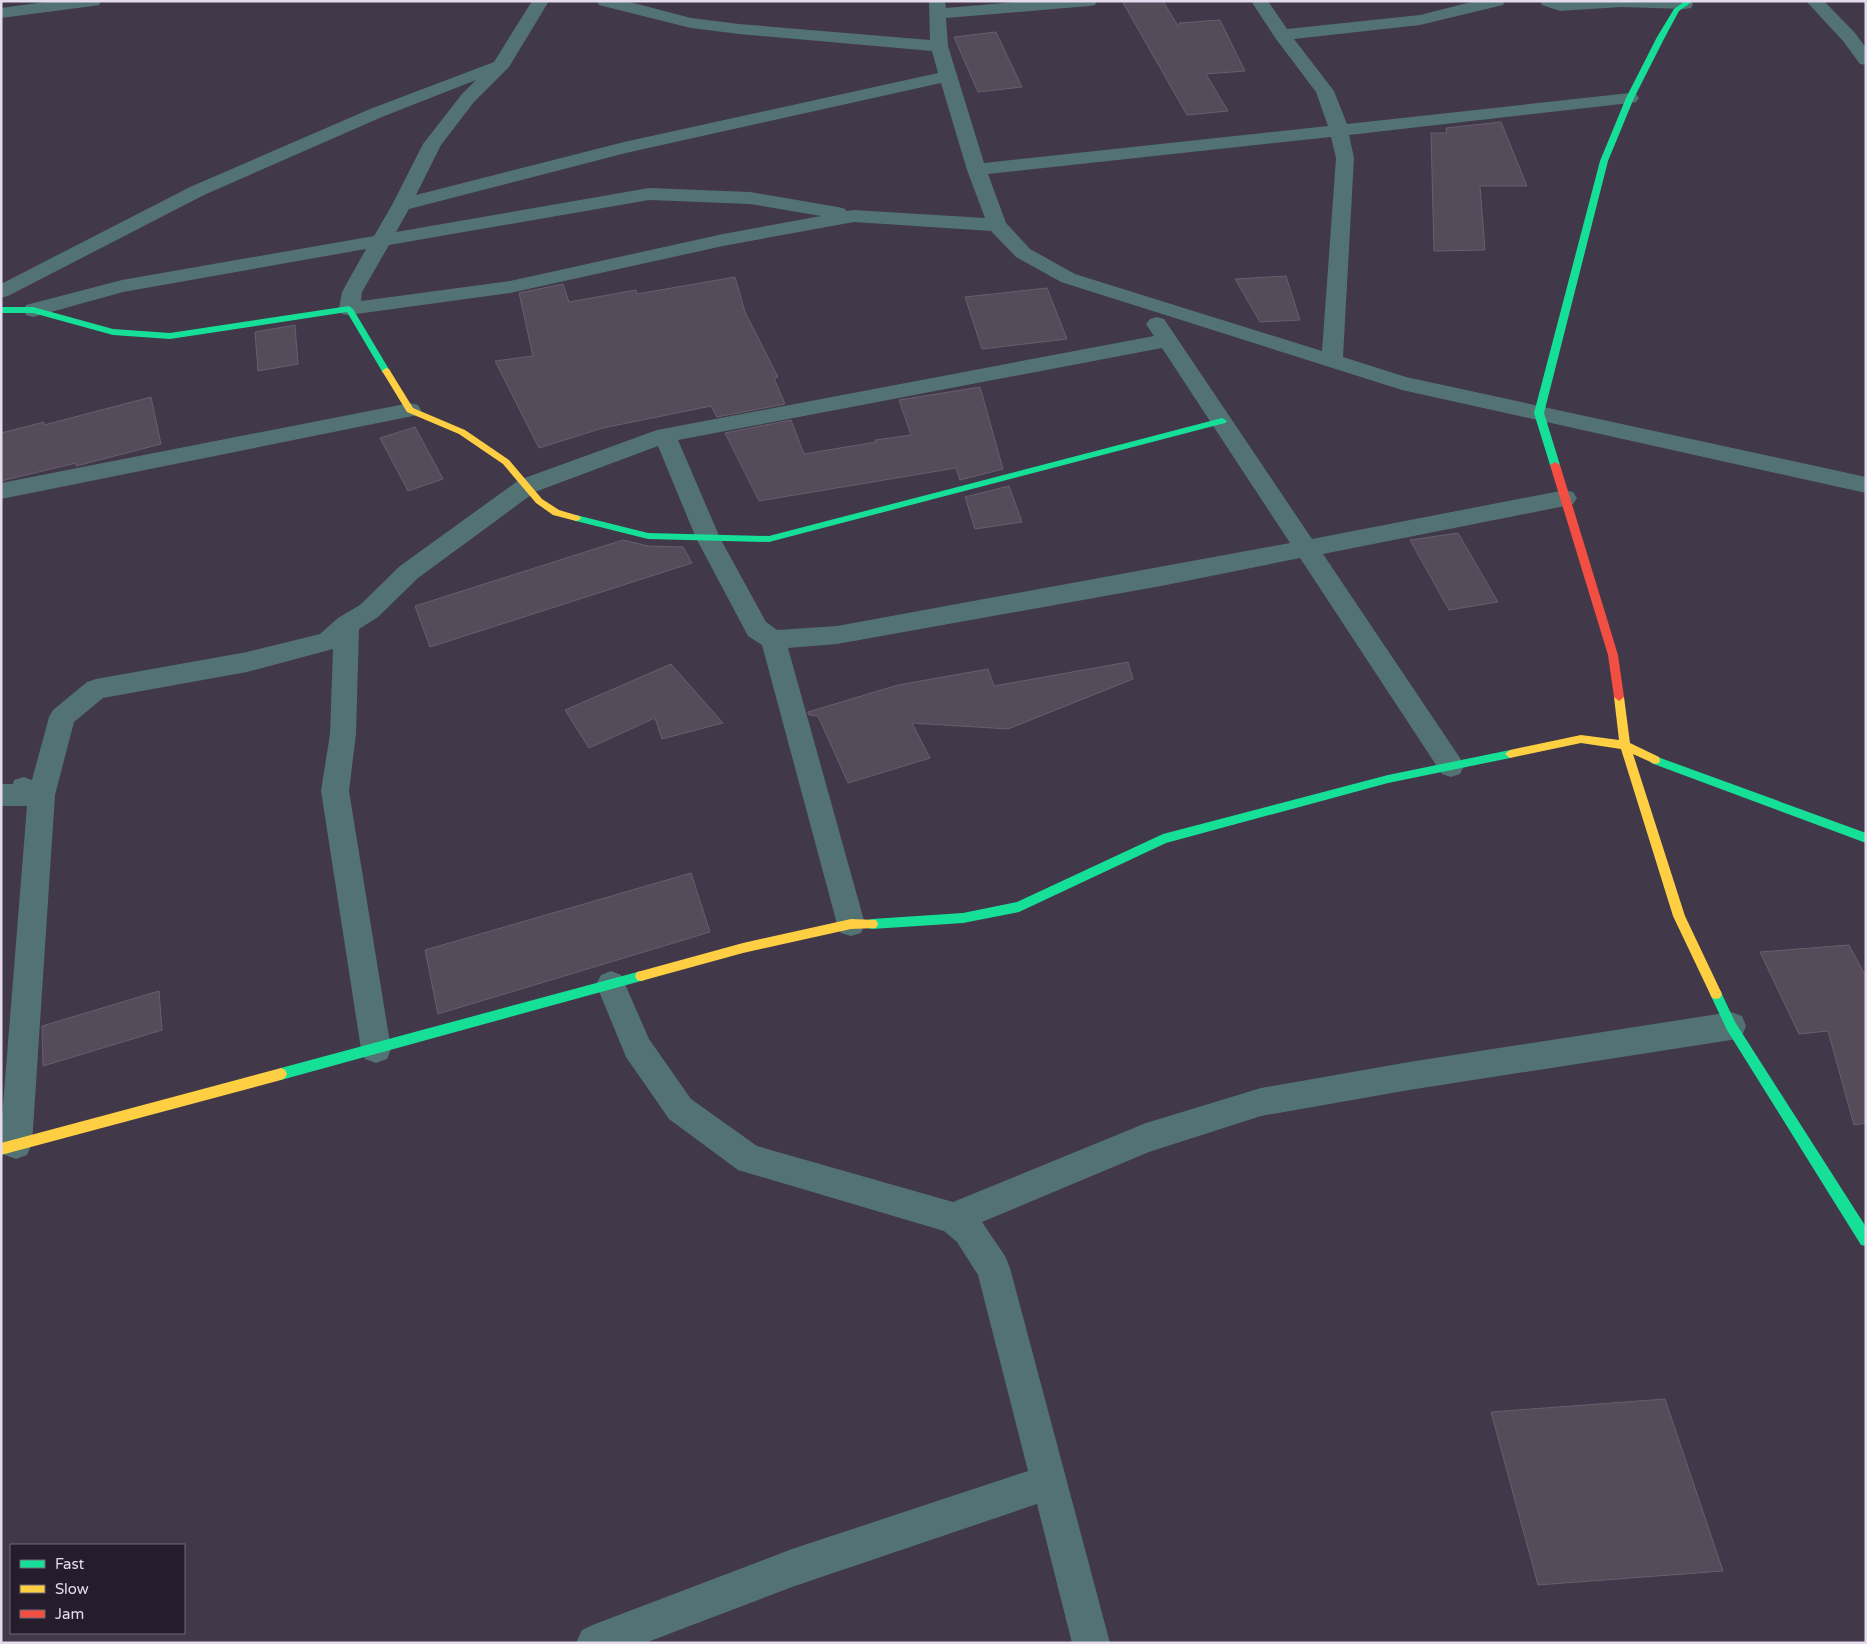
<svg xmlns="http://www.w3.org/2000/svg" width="1867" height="1644" font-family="'Varela Round',sans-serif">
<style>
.building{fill:#564c59;stroke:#685f6c}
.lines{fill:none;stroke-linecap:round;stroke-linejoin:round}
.street{fill:#527274;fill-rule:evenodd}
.fast{fill:#16e098;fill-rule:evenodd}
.slow{fill:#ffcf43;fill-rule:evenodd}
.jam{fill:#f24e42;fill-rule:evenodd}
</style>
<rect width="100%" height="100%" fill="#413849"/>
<g class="building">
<path d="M1122 1H1163L1178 26 1180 25 1179 23 1220 20 1245 71 1206 74 1228 111 1187 115Z"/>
<path d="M996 32 1022 87 978 92 954 37Z"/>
<path d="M1501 122 1527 186H1480L1485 250 1434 251 1431 133H1447L1446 128Z"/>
<path d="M1286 276 1300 320 1260 322 1235 279Z"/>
<path d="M735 277 745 312 778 377 774 378 785 404 717 417 711 406 603 428 539 448 495 361 533 356 519 293 563 284 569 302 636 290 637 294Z"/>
<path d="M1047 288 1067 339 982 349 965 297Z"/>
<path d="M295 325 298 364 258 371 255 332Z"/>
<path d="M980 387 1003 469 960 480 956 468 759 501 725 433 791 420 804 454 876 442 875 440 911 435 899 400Z"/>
<path d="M151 397 161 444 76 466V463L1 481V433L44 422V425Z"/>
<path d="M415 427 443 479 408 491 380 438Z"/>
<path d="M1009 486 1022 522 975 529 965 497Z"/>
<path d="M1458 533 1498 602 1449 610 1410 540Z"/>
<path d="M623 540 648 546 683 547 692 563 430 647 415 606Z"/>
<path d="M1128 662 1133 679 1008 729 912 723 930 758 848 783 818 716 809 715 808 714V712L898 685 988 669 994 686Z"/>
<path d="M671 664 723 723 662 739 655 718 589 748 565 710Z"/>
<path d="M691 873 710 932 438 1014 425 950Z"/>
<path d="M1849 945 1866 977V1123L1854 1125 1828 1031 1799 1034 1760 952Z"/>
<path d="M159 991 162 1030 43 1066 42 1026Z"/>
<path d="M1665 1399 1723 1571 1538 1585 1491 1412Z"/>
</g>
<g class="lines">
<g class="street">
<path d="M52 1H101L99 5 93 6 1 18V8Z"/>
<path d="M532 1H549L509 67 474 102 441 145 416 195 624 142 938 73 932 51 739 34 691 28 599 5 597 1H626L691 18 739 24 930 40 929 1H945L946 8 1027 1H1097L1095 5 1089 6 946 18 948 46 984 163 1328 126 1316 92 1276 39 1251 1H1268L1287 29 1420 15 1475 1H1505L1503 5 1420 25 1294 39 1334 91 1347 124 1630 93 1636 94 1639 98 1636 102 1630 103 1349 135 1354 158 1343 357 1406 377 1866 477V493L1402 390 1061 282 1016 257 991 231 854 222 723 246 510 293 349 315 342 314 339 309 342 292 366 249 123 292 33 317 26 315 23 310 26 305 122 280 374 236 392 205 423 144 462 94 476 80 382 117 204 195 8 296 1 298V284L190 187 370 109 494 62ZM941 83 967 170 985 218 854 210 847 211 845 209 838 207 750 192 649 188 396 232 409 209 626 153ZM1331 137 1336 158 1322 351 1075 274 1030 249 1006 223 988 174ZM649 200 750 204 821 216 723 234 510 281 361 301 362 292 389 245Z"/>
<path d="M1540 1H1692L1693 4 1691 8 1685 9 1621 7 1560 11 1542 5Z"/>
<path d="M1806 1H1824L1855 33 1866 48V65L1860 64 1843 41Z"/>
<path d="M1157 317 1164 319 1312 539 1565 490 1573 492 1577 498 1573 504 1565 506 1323 554 1460 758 1464 766 1460 774 1451 777 1442 774 1300 558 1161 586 837 644 788 648 865 924 861 933 851 936 841 933 837 924 762 645 748 636 696 538 658 446 535 492 418 578 378 617 359 629 356 734 349 791 391 1049 387 1059 376 1063 365 1059 361 1049 321 791 330 734 333 649 247 672 103 698 74 722 55 795 32 1144 27 1155 16 1159 5 1155 1 1146V1130L27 806H1V784H13L14 780 24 777 32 780 49 717 53 710 87 682 96 679 247 652 320 634 338 618 360 605 400 566 519 480 657 430 1154 336 1146 324 1150 319ZM1162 348 1290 543 837 626 777 630 766 622 720 538 678 440Z"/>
<path d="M410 403 418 405 421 410 418 415 1 499V483Z"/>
<path d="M611 971 621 975 649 1039 691 1099 757 1146 953 1202 1146 1123 1261 1088 1409 1062 1731 1012 1742 1016 1746 1026 1742 1036 1731 1040 1409 1090 1261 1116 1149 1152 982 1222 1005 1256 1010 1268 1110 1643H1072L1037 1504 792 1587 645 1643H576L582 1630 595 1624 792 1549 1028 1471 978 1275 957 1242 944 1231 738 1170 669 1119 626 1057 596 984 601 975Z"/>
</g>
<g class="fast">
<path d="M1685 1H1693L1679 11 1665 37 1634 98 1608 161 1544 413 1560 465 1555 468 1550 465 1534 413 1600 161 1626 98 1657 37 1674 9Z"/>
<path d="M349 306 353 309 390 371 389 373H383L347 312 170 339 113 335 33 313H1V307H33L113 329 170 333Z"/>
<path d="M1222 418 1227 421 1225 423 769 542 648 539 576 521 571 518 576 515 648 533 769 536Z"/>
<path d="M1510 750 1515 754 1510 758 1388 783 1166 843 1019 912 963 923 872 929 868 928 866 924 868 920 872 919 963 913 1017 902 1163 834 1388 775Z"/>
<path d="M1655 756 1866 833V843L1651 763 1650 760 1651 757Z"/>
<path d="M641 971 645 972 647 976 645 980 641 981 281 1080 277 1078 275 1074 277 1070 281 1068Z"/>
<path d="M1716 989 1720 990 1735 1022 1866 1227V1246L1861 1245 1727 1030 1710 994 1712 990Z"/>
</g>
<g class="slow">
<path d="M386 368 389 369 413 408 465 430 509 460 542 499 559 510 579 516 581 518 579 520 576 521 553 515 536 503 503 464 459 434 407 412 382 371Z"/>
<path d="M1619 693 1624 697 1630 743 1659 757 1660 760 1659 763 1655 764 1633 754 1685 916 1722 994 1720 998 1716 999 1712 998 1673 916 1621 749 1581 743 1510 758 1505 754 1510 750 1581 735 1619 740 1614 697Z"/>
<path d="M851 919 876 920 878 924 876 928 851 929 743 953 641 981 637 980 635 976 637 972 641 971 743 943Z"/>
<path d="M281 1068 285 1070 287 1074 285 1078 281 1080 1 1155V1143Z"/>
</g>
<path class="jam" d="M1555 462 1560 465 1618 655 1624 697 1619 701 1614 697 1608 655 1550 465Z"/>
</g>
<rect width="1867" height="1644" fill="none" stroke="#e5dbee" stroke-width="5"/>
<rect x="10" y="1544" width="175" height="90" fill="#251d2b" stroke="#726979"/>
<rect x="20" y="1560" width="25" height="8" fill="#16e098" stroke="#726979"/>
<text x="55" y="1569" font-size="15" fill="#e5dbee">Fast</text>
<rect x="20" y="1585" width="25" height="8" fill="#ffcf43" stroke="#726979"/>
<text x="55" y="1594" font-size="15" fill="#e5dbee">Slow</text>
<rect x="20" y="1610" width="25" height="8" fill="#f24e42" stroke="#726979"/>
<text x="55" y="1619" font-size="15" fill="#e5dbee">Jam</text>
</svg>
